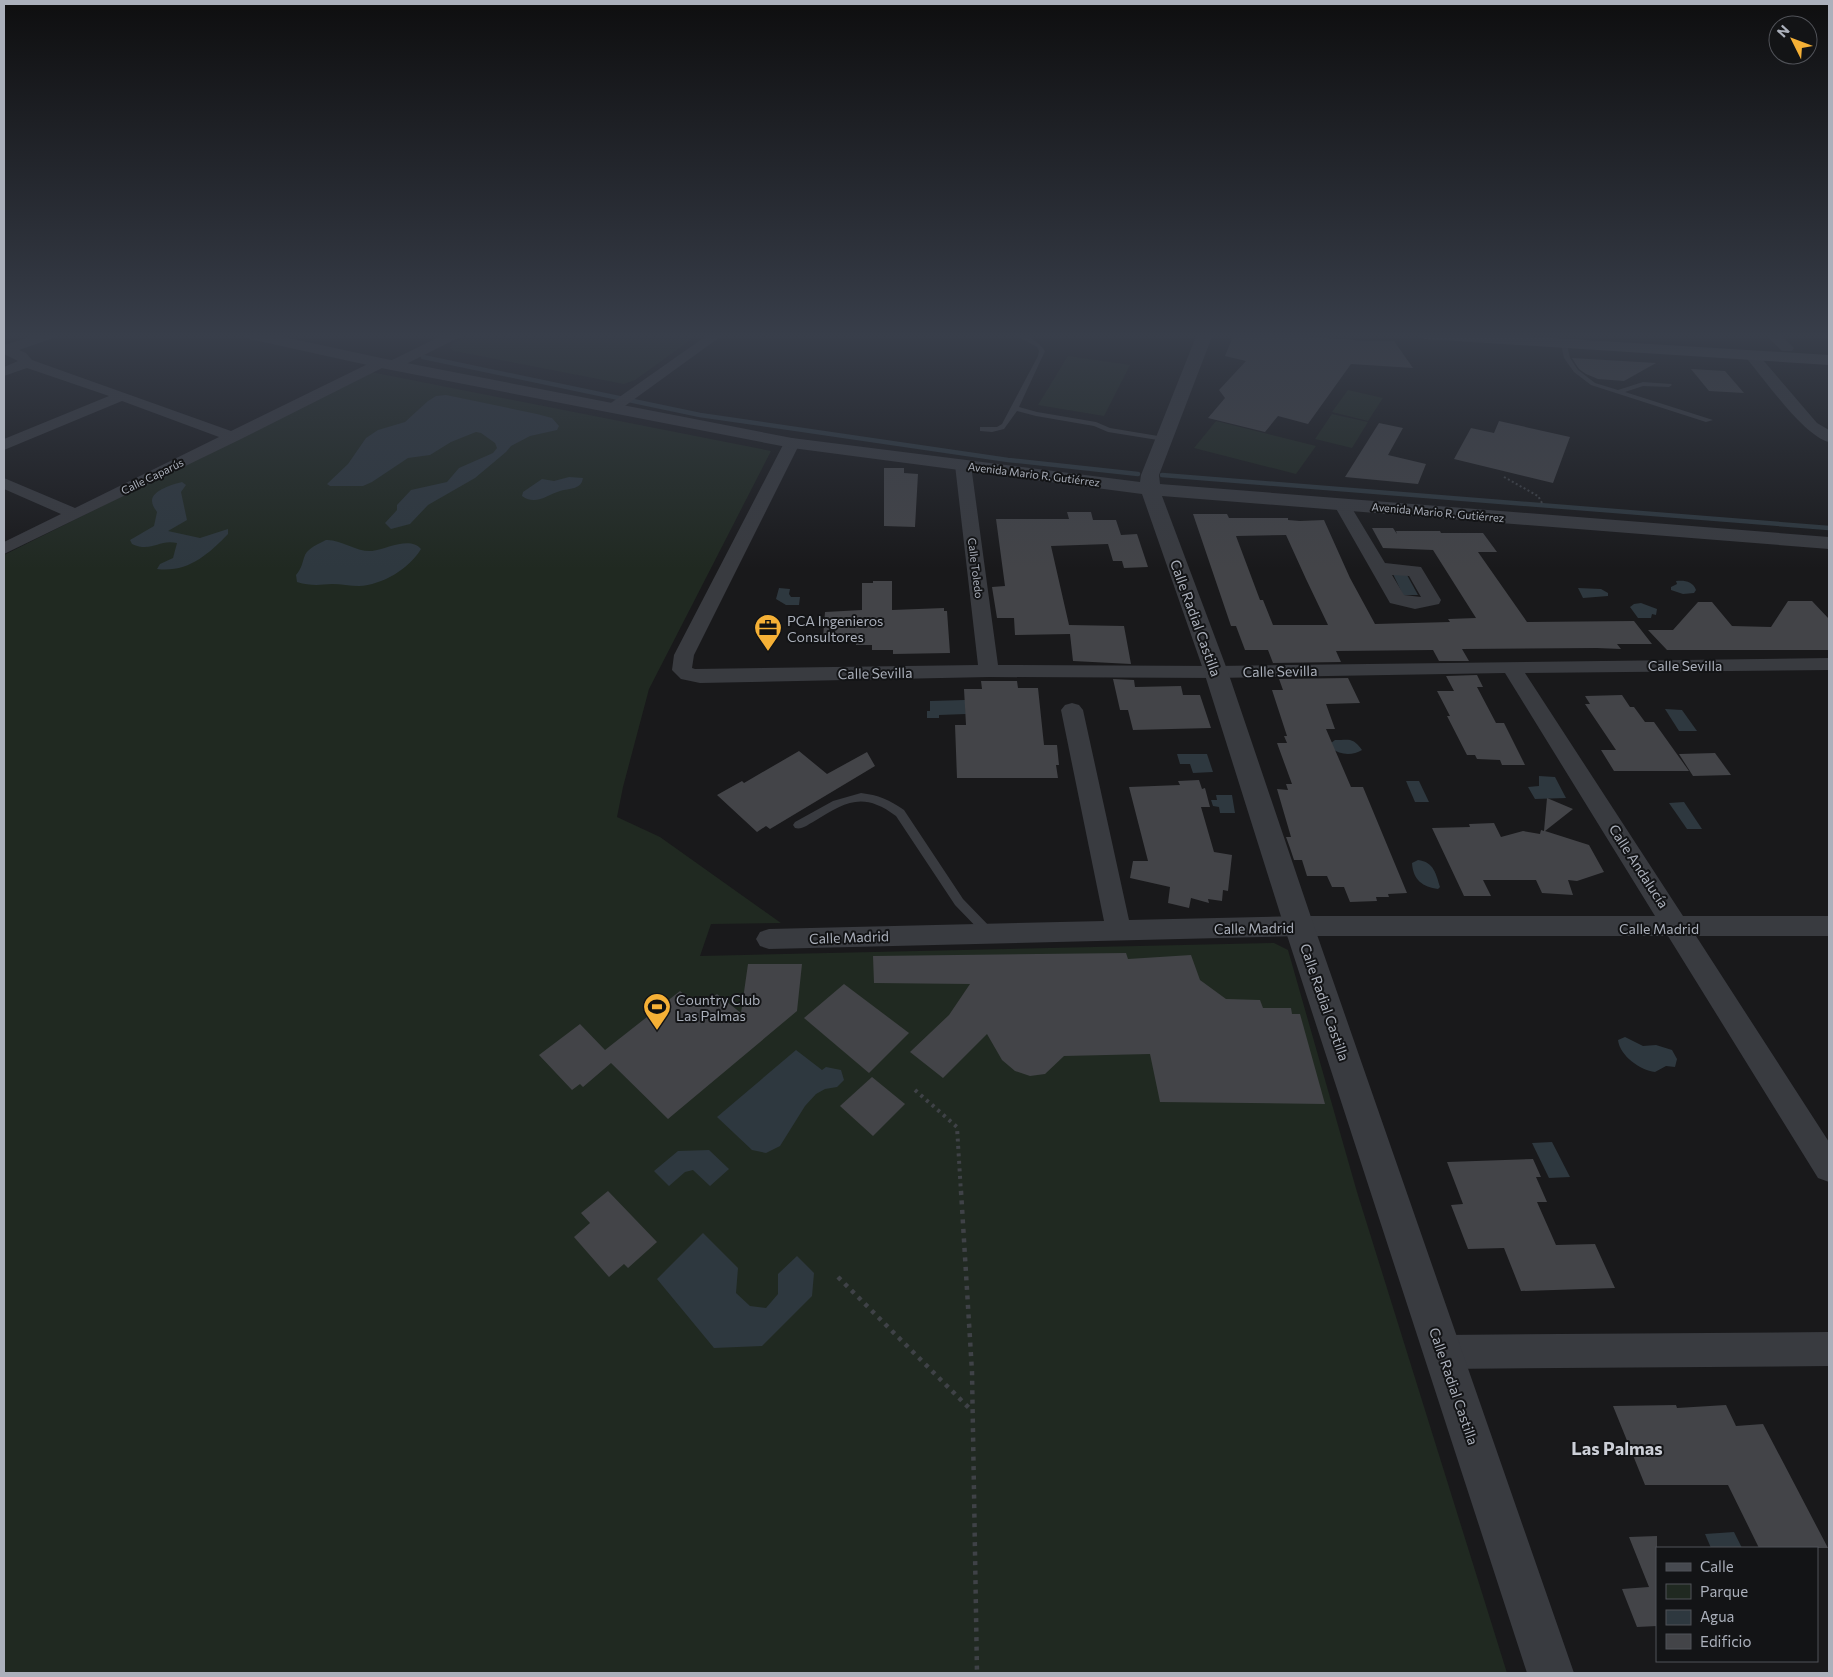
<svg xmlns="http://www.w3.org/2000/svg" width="1833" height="1677" font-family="Commissioner,sans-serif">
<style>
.green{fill:#202921}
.water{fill:#2e383f}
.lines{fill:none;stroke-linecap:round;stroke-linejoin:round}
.stream{stroke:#2e383f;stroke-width:4.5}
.building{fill:#434448;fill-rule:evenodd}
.path-far2{stroke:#3f4247;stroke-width:2;stroke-dasharray:2 2.5;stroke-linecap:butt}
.path-far1{stroke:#3f4247;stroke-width:4;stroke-dasharray:3 4.5;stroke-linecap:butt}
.path{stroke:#3f4247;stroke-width:4.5;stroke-dasharray:4 5.5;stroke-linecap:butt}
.service{fill:#393b40;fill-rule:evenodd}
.minor{fill:#393b40;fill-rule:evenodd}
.tertiary{fill:#393b40;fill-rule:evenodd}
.secondary{fill:#474a50;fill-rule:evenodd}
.labels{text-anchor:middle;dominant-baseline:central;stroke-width:4;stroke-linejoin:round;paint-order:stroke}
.far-street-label{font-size:11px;fill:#abb0bb;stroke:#131416}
.street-label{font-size:14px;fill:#abb0bb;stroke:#131416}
.poi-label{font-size:14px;fill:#abb0bb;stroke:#131416;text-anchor:start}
.near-neighbourhood-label{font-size:18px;font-weight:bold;fill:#cccfd7;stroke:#131416}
</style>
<rect width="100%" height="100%" fill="#19191b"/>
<g class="green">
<path d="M472 334H699L635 380 624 384 454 351 450 348 452 344Z"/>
<path d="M1068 356 1130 365 1104 416 1038 405Z"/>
<path d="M371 372 771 451 649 689 623 787 617 817 660 837 781 923 711 924 700 956 1274 943 1288 950 1357 1192 1507 1673H4V555Z"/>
<path d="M1348 390 1383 398 1368 421 1332 412Z"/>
<path d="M1332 414 1368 422 1352 448 1315 439Z"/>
<path d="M1216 421 1316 446 1296 474 1194 448Z"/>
</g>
<g class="water">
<path d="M446 395 537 414 552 418 559 426 557 430 530 436 511 446 506 452 475 478 428 505 410 524 391 529 385 523 397 510V505L411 490 447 482 459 468 493 453 497 448 495 443 481 433 476 432 451 442 430 455 408 458 372 482 363 486H330L327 484 348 464 366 438 378 430 405 422 428 401 436 396Z"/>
<path d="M569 477 583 478C581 490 570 488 560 491 547 495 536 506 522 496L523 492 542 479 554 481Z"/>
<path d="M182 482 186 485 181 492 187 520 168 531 200 538 228 529V534C208 555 187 573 157 569L160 564 173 558 177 543C158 539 152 553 132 544L130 540 154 526 157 512C155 509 152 505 152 501 152 490 174 484 182 482Z"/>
<path d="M326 540C340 539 356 552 372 551 387 549 410 536 421 549 409 569 382 585 359 586 350 586 341 584 332 584 319 585 310 586 297 582L296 575C302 568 302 563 305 555 308 548 320 543 326 540Z"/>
<path d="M1393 574 1407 575 1418 595H1403Z"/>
<path d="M1676 581C1684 580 1693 581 1696 590L1694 593 1683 594 1671 590V587L1677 584Z"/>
<path d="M779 588 790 589 789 594 791 597H800L799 605H786L776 599Z"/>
<path d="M1578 588 1601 589 1608 593V596L1583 598Z"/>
<path d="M1641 603 1657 609 1656 615 1652 614 1651 618H1638L1630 607 1634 604Z"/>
<path d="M965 700 966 714 939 715V718H927V711H930V701Z"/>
<path d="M1665 709 1682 710 1697 731H1679Z"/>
<path d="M1335 740C1349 740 1353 737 1362 750 1352 756 1340 755 1331 748V743Z"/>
<path d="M1177 754H1207L1213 772 1193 773 1190 764H1180Z"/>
<path d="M1539 776 1555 777 1566 798 1535 799 1528 787 1539 786Z"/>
<path d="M1406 781H1419L1429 802H1415Z"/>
<path d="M1216 795H1232L1235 813H1220L1219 807 1213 806 1211 800H1217Z"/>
<path d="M1684 802 1702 829H1687L1669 803Z"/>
<path d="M1418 860C1434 862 1436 874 1440 887L1438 889C1423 887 1413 880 1412 863Z"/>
<path d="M1625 1037 1643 1046 1656 1045 1672 1050 1677 1059 1675 1067 1666 1066 1655 1072C1640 1070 1620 1056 1618 1040Z"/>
<path d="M796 1050 822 1070 826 1067 841 1070 844 1080 837 1087 825 1089 816 1094 805 1106 780 1146 766 1153 752 1150 717 1117Z"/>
<path d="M1552 1142 1570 1177 1549 1178 1532 1143Z"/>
<path d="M709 1150 729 1169 710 1186 693 1170 685 1172 669 1186 654 1171 678 1151Z"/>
<path d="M703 1233 738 1268 736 1293 750 1306 766 1308 778 1294V1274L797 1256 814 1273 812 1296 762 1346 714 1348 657 1279Z"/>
<path d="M1734 1532 1742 1548H1711L1705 1534Z"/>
</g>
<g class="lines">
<g class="stream">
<path d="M423 357 700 415 1008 460 1138 474"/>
<path d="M1162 475 1829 528"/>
</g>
</g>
<g class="building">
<path d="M1234 334H1272L1367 341H1394L1413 368 1351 364 1308 424 1278 416 1265 432 1208 418 1225 398 1219 390 1246 361 1225 356Z"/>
<path d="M1572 358 1656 363 1624 381 1598 379 1586 374 1579 369Z"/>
<path d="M1691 369 1725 371 1744 393 1709 391Z"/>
<path d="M1499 421 1570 437 1553 483 1454 459 1471 428 1494 433Z"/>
<path d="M1379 423 1403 428 1388 455 1426 464 1418 484 1345 477Z"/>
<path d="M884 468H904V473L918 474 915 527 884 526Z"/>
<path d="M1067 512H1091L1093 520H1116L1121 535 1137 534 1148 567 1124 568 1122 561H1113L1108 544 1051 546 1069 625 1124 626 1131 664 1073 661 1070 634 1015 635 1014 618H997L992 587 1005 586 996 519H1069Z"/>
<path d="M1193 514H1227L1229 518H1288V520L1300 521 1324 520 1350 578 1375 624 1450 622 1448 619 1476 618 1433 550 1383 548 1372 528H1393L1397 534 1396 531H1440L1441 533H1483L1497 552H1478L1527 622 1634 621 1652 644H1617L1621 649 1597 648 1462 649 1469 661H1439L1433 650 1336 651 1341 662 1273 663 1268 650H1245L1236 626H1231ZM1286 535 1306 579 1328 625H1273L1263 600H1260L1236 536Z"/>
<path d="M873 581H892V610L944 608V611H947L950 653 893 654V650H872V645H856V637L823 638 825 612 862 610V583H873Z"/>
<path d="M1788 601H1812L1829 619V650H1667L1648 630H1673L1698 602H1712L1732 626 1771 627Z"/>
<path d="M1477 675 1483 687H1477L1496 723H1504L1525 765H1502L1500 760 1477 759 1475 755H1467L1447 716H1450L1437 691H1454L1446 676Z"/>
<path d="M1348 678 1360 703 1326 704 1335 729H1326L1351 787H1363L1407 893 1388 894 1389 897H1376L1377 901 1350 902 1344 887H1332L1327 876H1307L1302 860H1294L1290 848 1286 837H1291L1277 789 1288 790 1286 784H1292L1277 743H1287L1284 736H1287L1272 690H1283L1279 679Z"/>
<path d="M1113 679 1134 680 1135 687 1181 686 1183 695H1200L1211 728 1133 730 1128 710H1120Z"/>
<path d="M981 681H1017L1018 688H1038L1044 745H1057L1059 765H1056L1058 778H957L955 725H966L964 689H982Z"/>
<path d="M1622 695 1630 707H1634L1645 722H1654L1689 771H1614L1601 750H1616L1585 704H1590L1585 696Z"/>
<path d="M799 751 827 774 867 752 875 766 770 829 766 826 757 832 717 795 742 781 744 783Z"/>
<path d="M1715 753 1731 775 1693 776 1679 754Z"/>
<path d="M1199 780 1202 789 1205 788 1210 807H1201L1214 852 1232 855 1228 891 1223 890 1222 901 1208 899 1209 903 1191 898 1189 908 1168 903 1170 887 1130 878 1133 861H1148L1129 787 1180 785 1178 781Z"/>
<path d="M1547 798 1573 809 1545 831 1589 845 1604 872 1577 881 1568 880 1573 895 1542 893 1536 880H1483L1491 896H1464L1432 828 1470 827 1469 824 1494 823 1501 837 1523 831 1540 834 1541 830 1544 831Z"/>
<path d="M1126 953 1128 959 1191 955 1200 980 1226 999 1260 1000 1263 1008H1291L1292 1014H1300L1325 1104 1160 1102 1150 1054 1064 1056 1045 1074 1030 1076 1015 1071 1002 1060 987 1034 943 1078 910 1052 949 1015 970 984 874 983 873 956Z"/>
<path d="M748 964H802L797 1011 668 1119 611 1063 583 1087 580 1084 572 1090 539 1055 580 1024 605 1050 680 991 699 1007 717 994 741 1013Z"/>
<path d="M844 984 909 1033 869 1073 804 1018Z"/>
<path d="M872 1077 905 1104 873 1136 840 1106Z"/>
<path d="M1533 1159 1541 1177H1536L1547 1202H1537L1556 1245 1595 1244 1615 1288 1521 1291 1504 1248 1468 1249 1451 1205 1463 1204 1447 1162Z"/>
<path d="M608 1191 657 1242 628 1268 624 1264 609 1277 574 1237 590 1223 581 1213Z"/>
<path d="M1676 1405 1677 1408 1726 1405 1736 1426 1763 1424 1828 1548H1759L1728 1485H1645L1613 1406Z"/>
<path d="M1657 1536V1626L1637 1627 1622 1589 1649 1587 1629 1537Z"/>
</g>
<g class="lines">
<path class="path-far2" d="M1504 477 1538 496 1542 503"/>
<path class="path-far1" d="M915 1090 957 1127 961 1193"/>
<g class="path">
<path d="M961 1191 972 1372 977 1673"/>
<path d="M838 1277 972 1411"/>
</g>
<g class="service">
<path d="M1014 334C1025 333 1039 341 1045 351L1019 407 1037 412 1096 422 1110 428 1164 437 1168 439 1164 441 1108 432 1094 426 1036 416 1017 411 1004 429 992 432 980 431V427H997L1002 424 1038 356 1039 351 1037 347Z"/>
<path d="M1564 342 1567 344 1570 358 1578 370 1595 383 1618 390 1643 382 1671 384 1672 385 1669 387 1643 386 1625 392 1713 420 1706 422 1591 385 1574 372 1564 358 1561 344Z"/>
<path d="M861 793C878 795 890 800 904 810L963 899 993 930 995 933 993 936 989 938 985 936 955 905 896 816C862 791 846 802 813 822 807 825 802 830 795 828L793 825 795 822 833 801Z"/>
</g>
<g class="minor">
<path d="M39 334H58L56 337 19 350 26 353 32 360 231 431 376 360 381 359 388 362 445 334H462L460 337 398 368 393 369 386 366 239 440 4 554V542L61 514 4 489V478L75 508 219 437 122 401 4 450V439L109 396 27 368 4 376V367L18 361 4 354V345Z"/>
<path d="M709 334H724L618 411H608L605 408 608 405Z"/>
<path d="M1765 334H1780L1794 348 1792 351H1782Z"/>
<path d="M1752 352 1757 353 1817 423 1829 430V442C1804 436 1765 380 1747 359L1745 356 1747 353Z"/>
<path d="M792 438 798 440 800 443 694 655 692 668 695 669 978 665 955 465 957 462H969L971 465 998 665 1216 666 1829 658V670L1525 673 1683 916H1829V936H1696L1829 1142V1182L1818 1178 1668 936H1299L769 949 760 946 756 939 760 932 769 929 1104 921 1061 710 1065 705 1072 703 1079 705 1083 710 1129 920 1299 916H1655L1505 673 1216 678 989 677 700 683 681 679 672 670 674 655 784 443 786 440Z"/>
<path d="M1342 500 1348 501 1350 505 1385 563 1421 567 1441 600 1439 604 1415 609 1390 603 1334 505 1336 501ZM1392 575 1409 576 1421 597 1404 595Z"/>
<path d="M1829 1332V1366L1443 1369 1431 1364 1426 1352 1431 1340 1443 1335Z"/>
</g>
<path class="tertiary" d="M242 334H270L381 358 792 438 1140 482 1141 475 1197 334H1213L1159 475 1160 484 1829 537V549L1162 496 1228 672 1314 926 1574 1673H1527L1284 926 1204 672 1142 494 792 448 381 368 250 339 244 337Z"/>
<path class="secondary" d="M1417 334H1487L1829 355V365L1425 339 1419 337Z"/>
</g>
<linearGradient id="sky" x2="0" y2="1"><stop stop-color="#0e0e0f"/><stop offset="0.59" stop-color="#383e4a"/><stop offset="1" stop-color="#383e4a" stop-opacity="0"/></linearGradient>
<rect width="1833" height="569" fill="url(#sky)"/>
<defs>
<symbol id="office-pin" viewBox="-11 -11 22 30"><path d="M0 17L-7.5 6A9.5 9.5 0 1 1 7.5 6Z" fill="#f5b036" stroke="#131416"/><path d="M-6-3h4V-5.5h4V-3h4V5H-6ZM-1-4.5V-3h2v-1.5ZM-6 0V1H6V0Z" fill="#111"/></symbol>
<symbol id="stadium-pin" viewBox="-11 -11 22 30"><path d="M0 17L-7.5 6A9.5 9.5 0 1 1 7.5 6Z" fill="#f5b036" stroke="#131416"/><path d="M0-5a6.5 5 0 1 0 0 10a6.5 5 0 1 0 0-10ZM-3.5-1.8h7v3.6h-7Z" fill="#111"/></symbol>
</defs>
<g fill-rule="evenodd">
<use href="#office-pin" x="752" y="612" width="32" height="43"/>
<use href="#stadium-pin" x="641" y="991" width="32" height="43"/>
</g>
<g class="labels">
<g class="far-street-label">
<text transform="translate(1034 474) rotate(7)">Avenida Mario R. Gutiérrez</text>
<text transform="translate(152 476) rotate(-26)">Calle Caparús</text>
<text transform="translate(1438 512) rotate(5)">Avenida Mario R. Gutiérrez</text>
<text transform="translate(976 568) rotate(83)">Calle Toledo</text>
</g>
<g class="street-label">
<text transform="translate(1196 618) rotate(70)">Calle Radial Castilla</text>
<text x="1685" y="665">Calle Sevilla</text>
<text transform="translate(1280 671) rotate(-1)">Calle Sevilla</text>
<text transform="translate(875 673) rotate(-1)">Calle Sevilla</text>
<text transform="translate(1639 866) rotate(57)">Calle Andalucía</text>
<text transform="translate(1254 928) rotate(-1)">Calle Madrid</text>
<text x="1659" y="928">Calle Madrid</text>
<text transform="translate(849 937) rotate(-2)">Calle Madrid</text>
<text transform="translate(1325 1002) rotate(71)">Calle Radial Castilla</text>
<text transform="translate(1454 1386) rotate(71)">Calle Radial Castilla</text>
</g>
<g class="poi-label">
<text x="787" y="620">PCA Ingenieros<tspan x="787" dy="16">Consultores</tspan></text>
<text x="676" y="999">Country Club<tspan x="676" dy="16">Las Palmas</tspan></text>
</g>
<g class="near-neighbourhood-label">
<text x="1617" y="1448">Las Palmas</text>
</g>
</g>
<rect width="1833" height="1677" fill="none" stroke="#abb0bb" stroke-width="10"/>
<rect x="1656" y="1547" width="162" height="115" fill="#131416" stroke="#505258"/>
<rect x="1666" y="1563" width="25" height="8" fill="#474a50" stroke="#505258"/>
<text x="1700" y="1572" font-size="15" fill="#abb0bb">Calle</text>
<rect x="1666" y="1584" width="25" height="15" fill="#202921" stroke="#505258"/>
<text x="1700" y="1597" font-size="15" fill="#abb0bb">Parque</text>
<rect x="1666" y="1610" width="25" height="15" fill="#2e383f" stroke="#505258"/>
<text x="1700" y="1622" font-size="15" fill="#abb0bb">Agua</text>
<rect x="1666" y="1634" width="25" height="15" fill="#434448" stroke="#505258"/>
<text x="1700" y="1647" font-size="15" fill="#abb0bb">Edificio</text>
<g transform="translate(1793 40) rotate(312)"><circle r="24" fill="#131416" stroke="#505258"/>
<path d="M0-4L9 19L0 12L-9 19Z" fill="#f5b036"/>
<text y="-8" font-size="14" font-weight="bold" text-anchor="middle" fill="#abb0bb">N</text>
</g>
</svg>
